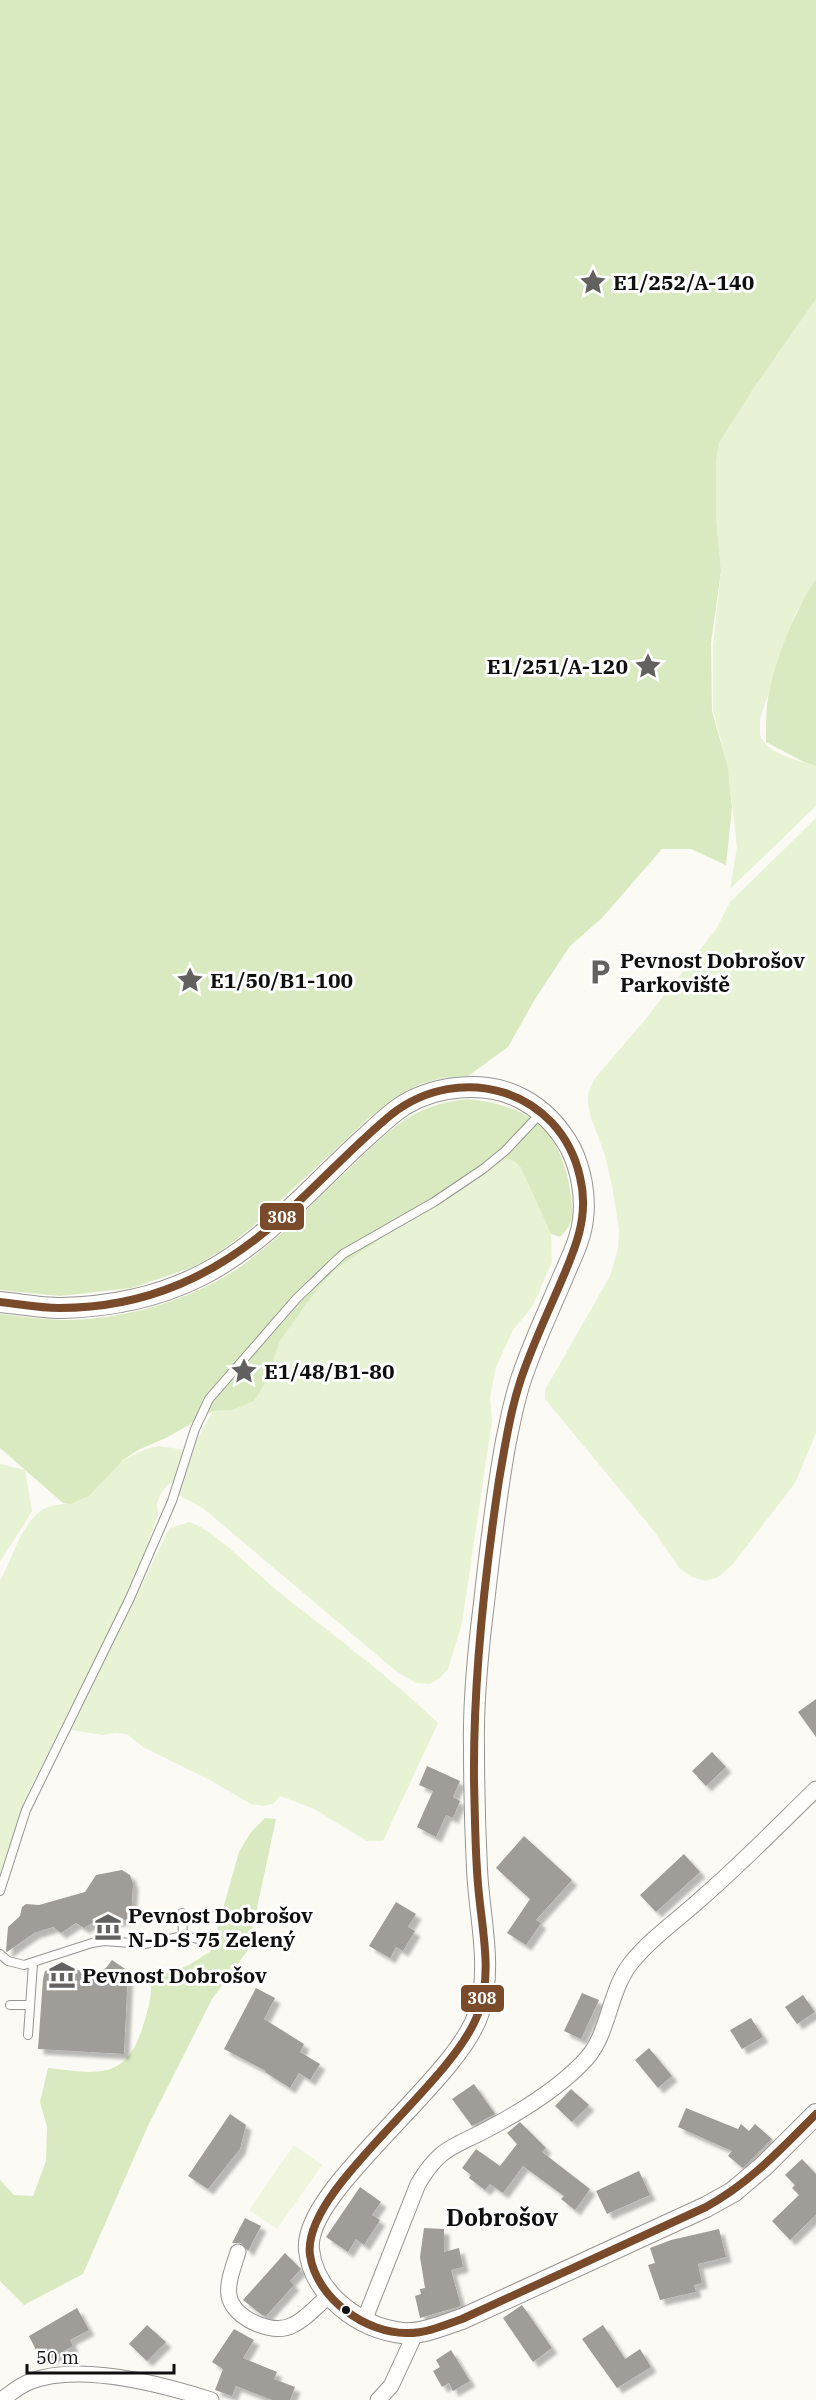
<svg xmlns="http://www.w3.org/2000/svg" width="816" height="2400" font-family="'IBM Plex Serif',serif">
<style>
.green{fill:#e8f2d4}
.forest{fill:#d9eac1}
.pitch{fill:#f0f6dd}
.building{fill:#a09d99;filter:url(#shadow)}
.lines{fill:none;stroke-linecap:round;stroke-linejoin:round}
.service-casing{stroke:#969592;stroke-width:10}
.minor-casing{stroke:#969592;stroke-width:17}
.tertiary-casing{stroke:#969592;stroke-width:22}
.service{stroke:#fffefd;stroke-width:8}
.minor{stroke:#fffefd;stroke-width:15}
.tertiary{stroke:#fffefd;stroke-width:20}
.bus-1-casing{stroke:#fff;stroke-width:12}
.bus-1{stroke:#7a4b2a;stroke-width:8}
.bus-dot{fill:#0f0f0f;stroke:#fff;stroke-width:2}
.labels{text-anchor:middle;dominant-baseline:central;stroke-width:6;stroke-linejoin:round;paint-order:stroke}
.poi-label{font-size:21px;font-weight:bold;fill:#0f0f0f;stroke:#fff;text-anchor:start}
.quarter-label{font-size:24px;font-weight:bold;fill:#0f0f0f;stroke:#fff}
.line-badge{stroke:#fff;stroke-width:2}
.badge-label{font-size:16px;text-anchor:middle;font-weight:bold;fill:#fff}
</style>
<defs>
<filter id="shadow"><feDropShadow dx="5.5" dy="5.5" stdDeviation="1.5" flood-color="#0004"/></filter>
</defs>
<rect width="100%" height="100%" fill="#fcfaf4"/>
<g class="green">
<path d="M816 299V579L795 614 760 719C760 724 760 729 760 734 764 753 800 761 816 766V806L730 889 737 847 728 768 713 710V645L721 571 716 518V462L719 443 753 389Z"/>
<path d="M816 818V1433L795 1483 732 1565 718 1577 705 1581 692 1577 680 1569 654 1531 545 1399V1390L610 1276 618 1249 619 1229 612 1186 605 1155 591 1118 588 1104V1094L595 1078 644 1021 717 928 730 902Z"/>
<path d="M506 1159 514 1161 521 1168 551 1234 552 1262 532 1307 513 1330 496 1367 490 1397 492 1420 462 1623 448 1669 440 1678 430 1684 416 1683 396 1671 204 1509 177 1494 195 1443 213 1411 233 1410 254 1401 265 1384 280 1341 319 1287 337 1268 396 1229 460 1191Z"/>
<path d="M158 1446 186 1450 173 1482 167 1485 160 1495 157 1504 158 1514 146 1549 121 1607 26 1797 0 1874V1581C12 1559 18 1534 35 1516 48 1501 66 1507 81 1500 93 1495 100 1485 107 1475 121 1459 138 1451 158 1446Z"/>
<path d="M0 1464 25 1470 32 1511 0 1562Z"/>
<path d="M189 1522C213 1529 254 1571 275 1589 330 1633 387 1674 438 1723L383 1841H367L314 1809 280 1796 274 1803 264 1806 251 1804 208 1779 143 1747 127 1734 115 1733 103 1735 71 1730 166 1535 171 1528Z"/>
</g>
<g class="forest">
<path d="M0 0H816V299L753 389 719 443 716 462V518L721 571 711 643 712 711 728 768 732 807 726 865 691 849H662L602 918 570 946 535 999 508 1047 468 1076 442 1078 420 1084 397 1096 370 1117 253 1226 224 1249 193 1267 132 1288 60 1296 0 1290Z"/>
<path d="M816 579V766L804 762 766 742C766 730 766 717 767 705 771 669 795 609 816 579Z"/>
<path d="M468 1099C530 1105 563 1132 571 1196 573 1215 574 1224 560 1237L551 1234 521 1168 514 1161 506 1159 460 1191 396 1229 337 1268 319 1287 280 1341 265 1384 254 1401 233 1410 213 1411 166 1438 138 1450 123 1460 89 1496 71 1504 63 1503 0 1448V1314C20 1316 39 1319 59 1320 118 1321 188 1302 237 1269 278 1241 313 1202 349 1169 388 1132 411 1104 468 1099Z"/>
<path d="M265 1818 276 1819 248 1950 212 1999 147 2128 83 2274 24 2305 0 2281V2180L14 2195 33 2196 46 2161 47 2127 40 2102 48 2068C94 2073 125 2082 142 2029 148 2010 152 1998 151 1979L189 1965 211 1951 239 1852 251 1832Z"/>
</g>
<path class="pitch" d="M294 2145 322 2165 277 2229 249 2210Z"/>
<g class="building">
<path d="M816 1699V1737L798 1712Z"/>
<path d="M712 1752 726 1767 706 1786 692 1771Z"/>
<path d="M427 1766 460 1781 453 1797 460 1801 453 1818 446 1815 436 1837 417 1827 433 1791 419 1785Z"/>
<path d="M524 1836 572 1880 536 1920 541 1923 526 1945 507 1933 530 1899 496 1868Z"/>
<path d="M684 1854 700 1872 656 1912 640 1895Z"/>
<path d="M122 1870 130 1875 133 1884 131 1919 105 1923 99 1919 84 1928 76 1923 61 1933 53 1927 34 1933 7 1952 6 1951 8 1927 20 1916 22 1907 26 1904 39 1905 85 1892 96 1875Z"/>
<path d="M396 1902 416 1914 408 1927 415 1931 403 1951 396 1947 390 1958 369 1946Z"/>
<path d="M112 1960 128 1971 124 2054 38 2049 43 1979 45 1971 57 1965 90 1973 98 1972 106 1968Z"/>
<path d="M256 1988 275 1998 264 2019 304 2044 300 2052 320 2064 310 2080 299 2073 290 2088 265 2072 266 2071 224 2049Z"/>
<path d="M582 1993 599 2000 581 2039 564 2031Z"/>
<path d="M803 1995 815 2012 797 2024 785 2007Z"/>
<path d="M751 2018 763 2037 742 2049 730 2030Z"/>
<path d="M649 2048 672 2076 658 2088 635 2060Z"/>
<path d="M474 2084 495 2114 472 2126 452 2099Z"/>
<path d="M571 2089 589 2105 572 2122 555 2106Z"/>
<path d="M686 2108 738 2129 741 2124 749 2131 755 2124 772 2139 743 2168 728 2156 732 2151 678 2127Z"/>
<path d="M230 2114 246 2125 240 2149 208 2189 188 2176Z"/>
<path d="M520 2122 546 2148 542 2152 590 2189 575 2210 561 2199 564 2196 523 2166 503 2193 490 2184 485 2190 469 2178 471 2175 462 2168 476 2149 500 2166 517 2144 507 2133Z"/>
<path d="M802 2159 816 2174V2215L790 2240 772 2221 799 2195 792 2188 795 2185 785 2175Z"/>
<path d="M639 2171 650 2195 607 2214 596 2191Z"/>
<path d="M360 2187 381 2202 372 2215 380 2220 364 2245 356 2239 348 2252 326 2237Z"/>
<path d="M245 2218 261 2226 248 2251 241 2243H232Z"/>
<path d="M424 2228 444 2229V2252L459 2248 463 2267 451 2270 461 2306 420 2318 415 2296 421 2294 420 2289 425 2288 420 2257Z"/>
<path d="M719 2229 726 2257 698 2264 702 2283 694 2285 696 2292 660 2300 648 2265 655 2263 650 2248 671 2240Z"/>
<path d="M285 2253 301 2269 290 2281 294 2285 266 2316 262 2315 243 2300Z"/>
<path d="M522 2305 552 2348 533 2362 503 2318Z"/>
<path d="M77 2308 89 2330 70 2340 73 2346 48 2360 45 2355 40 2358 29 2336Z"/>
<path d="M147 2325 166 2342 147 2361 129 2344Z"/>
<path d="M603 2325 625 2359 640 2349 651 2367 617 2388 582 2339Z"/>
<path d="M234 2329 254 2340 243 2358 277 2372 274 2379 295 2387 290 2400H272L236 2386 232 2396 215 2390 223 2369 212 2362Z"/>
<path d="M451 2350 470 2381 453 2391 449 2383 442 2387 433 2371 440 2367 436 2360Z"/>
</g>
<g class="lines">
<defs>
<g id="service">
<path d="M0 1891 26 1810 130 1598 172 1501 195 1429 209 1399 297 1298 343 1254 434 1202 483 1169 505 1151 541 1113"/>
<path d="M182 1913 183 1936"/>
<path d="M0 1954 8 1961 24 1965 92 1943 104 1941 145 1944 183 1936 204 1940"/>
<path d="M10 2005H30"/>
<path d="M28 2035 33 1964"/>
</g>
<g id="minor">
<path d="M238 2252C234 2266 224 2288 231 2302 240 2321 274 2335 293 2325 306 2319 318 2305 329 2295"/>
<path d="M364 2321 418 2184C440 2147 452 2148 488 2129 522 2111 561 2087 587 2058 609 2033 609 1991 631 1963 652 1937 679 1919 704 1896 743 1862 779 1825 816 1789"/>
<path d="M1 2400C10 2394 19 2386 29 2382 79 2362 161 2384 211 2400"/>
<path d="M378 2400 391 2386 416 2332"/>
</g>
<path id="tertiary" d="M0 1302C20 1304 41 1308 61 1308 108 1307 158 1297 200 1276 259 1247 309 1190 357 1145 372 1132 387 1116 404 1105 437 1085 487 1080 522 1099 543 1110 559 1127 571 1149 581 1170 586 1196 583 1219 581 1239 571 1258 563 1277 550 1308 535 1339 524 1371 515 1394 511 1418 506 1441 496 1495 490 1549 484 1603 478 1651 473 1699 474 1746 474 1787 475 1829 477 1869 479 1916 493 1966 479 2012 459 2080 302 2190 309 2250 314 2295 360 2328 402 2333 421 2335 444 2325 462 2319L706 2207 733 2192 765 2165 816 2114"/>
</defs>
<use href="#service" class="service-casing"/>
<use href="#minor" class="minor-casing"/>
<use href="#tertiary" class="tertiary-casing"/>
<use href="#service" class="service"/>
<use href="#minor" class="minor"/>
<use href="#tertiary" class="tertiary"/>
<defs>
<path id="bus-1" d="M0 1302C20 1304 39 1308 59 1308 147 1308 218 1275 282 1217 319 1184 353 1146 392 1114 460 1061 560 1089 580 1177 591 1221 571 1258 554 1298 542 1325 530 1352 521 1379 510 1412 505 1446 499 1480 484 1580 473 1680 474 1781 475 1816 475 1850 478 1884 481 1925 493 1971 479 2011 455 2084 301 2188 310 2255 316 2298 366 2334 408 2333 427 2333 445 2325 462 2319L706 2207C750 2183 781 2149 816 2114"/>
</defs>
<use href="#bus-1" class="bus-1-casing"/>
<use href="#bus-1" class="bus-1"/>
</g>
<defs>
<symbol id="sight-bare" viewBox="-9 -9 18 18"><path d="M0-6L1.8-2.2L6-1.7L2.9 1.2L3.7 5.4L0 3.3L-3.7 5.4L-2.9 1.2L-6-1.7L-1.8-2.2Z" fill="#62615f" stroke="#fff" stroke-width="2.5" paint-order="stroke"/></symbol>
<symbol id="parking-bare" viewBox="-9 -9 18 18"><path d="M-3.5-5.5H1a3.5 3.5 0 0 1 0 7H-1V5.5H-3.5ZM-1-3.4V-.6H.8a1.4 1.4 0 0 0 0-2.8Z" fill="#62615f" stroke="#fff" stroke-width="2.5" paint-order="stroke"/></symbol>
<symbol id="museum-bare" viewBox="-9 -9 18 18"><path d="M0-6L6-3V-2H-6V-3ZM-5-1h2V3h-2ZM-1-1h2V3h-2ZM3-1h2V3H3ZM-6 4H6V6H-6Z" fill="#62615f" stroke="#fff" stroke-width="2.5" paint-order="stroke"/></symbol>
</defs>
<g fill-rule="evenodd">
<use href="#sight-bare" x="574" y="263" width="38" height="38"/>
<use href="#sight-bare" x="629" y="647" width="38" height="38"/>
<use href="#parking-bare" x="581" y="953" width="38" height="38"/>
<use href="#sight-bare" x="171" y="961" width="38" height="38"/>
<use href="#sight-bare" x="225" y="1352" width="38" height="38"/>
<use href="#museum-bare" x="89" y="1908" width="38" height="38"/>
<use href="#museum-bare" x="43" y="1956" width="38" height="38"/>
</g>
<circle class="bus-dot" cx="346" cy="2310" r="5"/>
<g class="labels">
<g class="poi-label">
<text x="613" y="282">E1/252/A-140</text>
<text x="628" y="666" text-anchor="end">E1/251/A-120</text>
<text x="620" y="960">Pevnost Dobrošov<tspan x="620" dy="24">Parkoviště</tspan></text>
<text x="210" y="980">E1/50/B1-100</text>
<text x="264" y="1371">E1/48/B1-80</text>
<text x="128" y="1915">Pevnost Dobrošov<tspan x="128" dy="24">N-D-S 75 Zelený</tspan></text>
<text x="82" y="1975">Pevnost Dobrošov</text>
</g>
<g class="quarter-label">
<text x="502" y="2217">Dobrošov</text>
</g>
</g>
<g class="line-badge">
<rect x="259" y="1202" width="46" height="29" rx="6" fill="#7a4b2a"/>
<rect x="460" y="1984" width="45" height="29" rx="6" fill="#7a4b2a"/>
</g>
<g class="badge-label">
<text x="282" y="1223">308</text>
<text x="482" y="2004">308</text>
</g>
<path d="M27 2364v9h147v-9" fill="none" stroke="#0f0f0f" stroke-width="3"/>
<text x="36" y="2364" font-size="18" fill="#0f0f0f" stroke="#ffffff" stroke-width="4.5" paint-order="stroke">50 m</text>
</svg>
